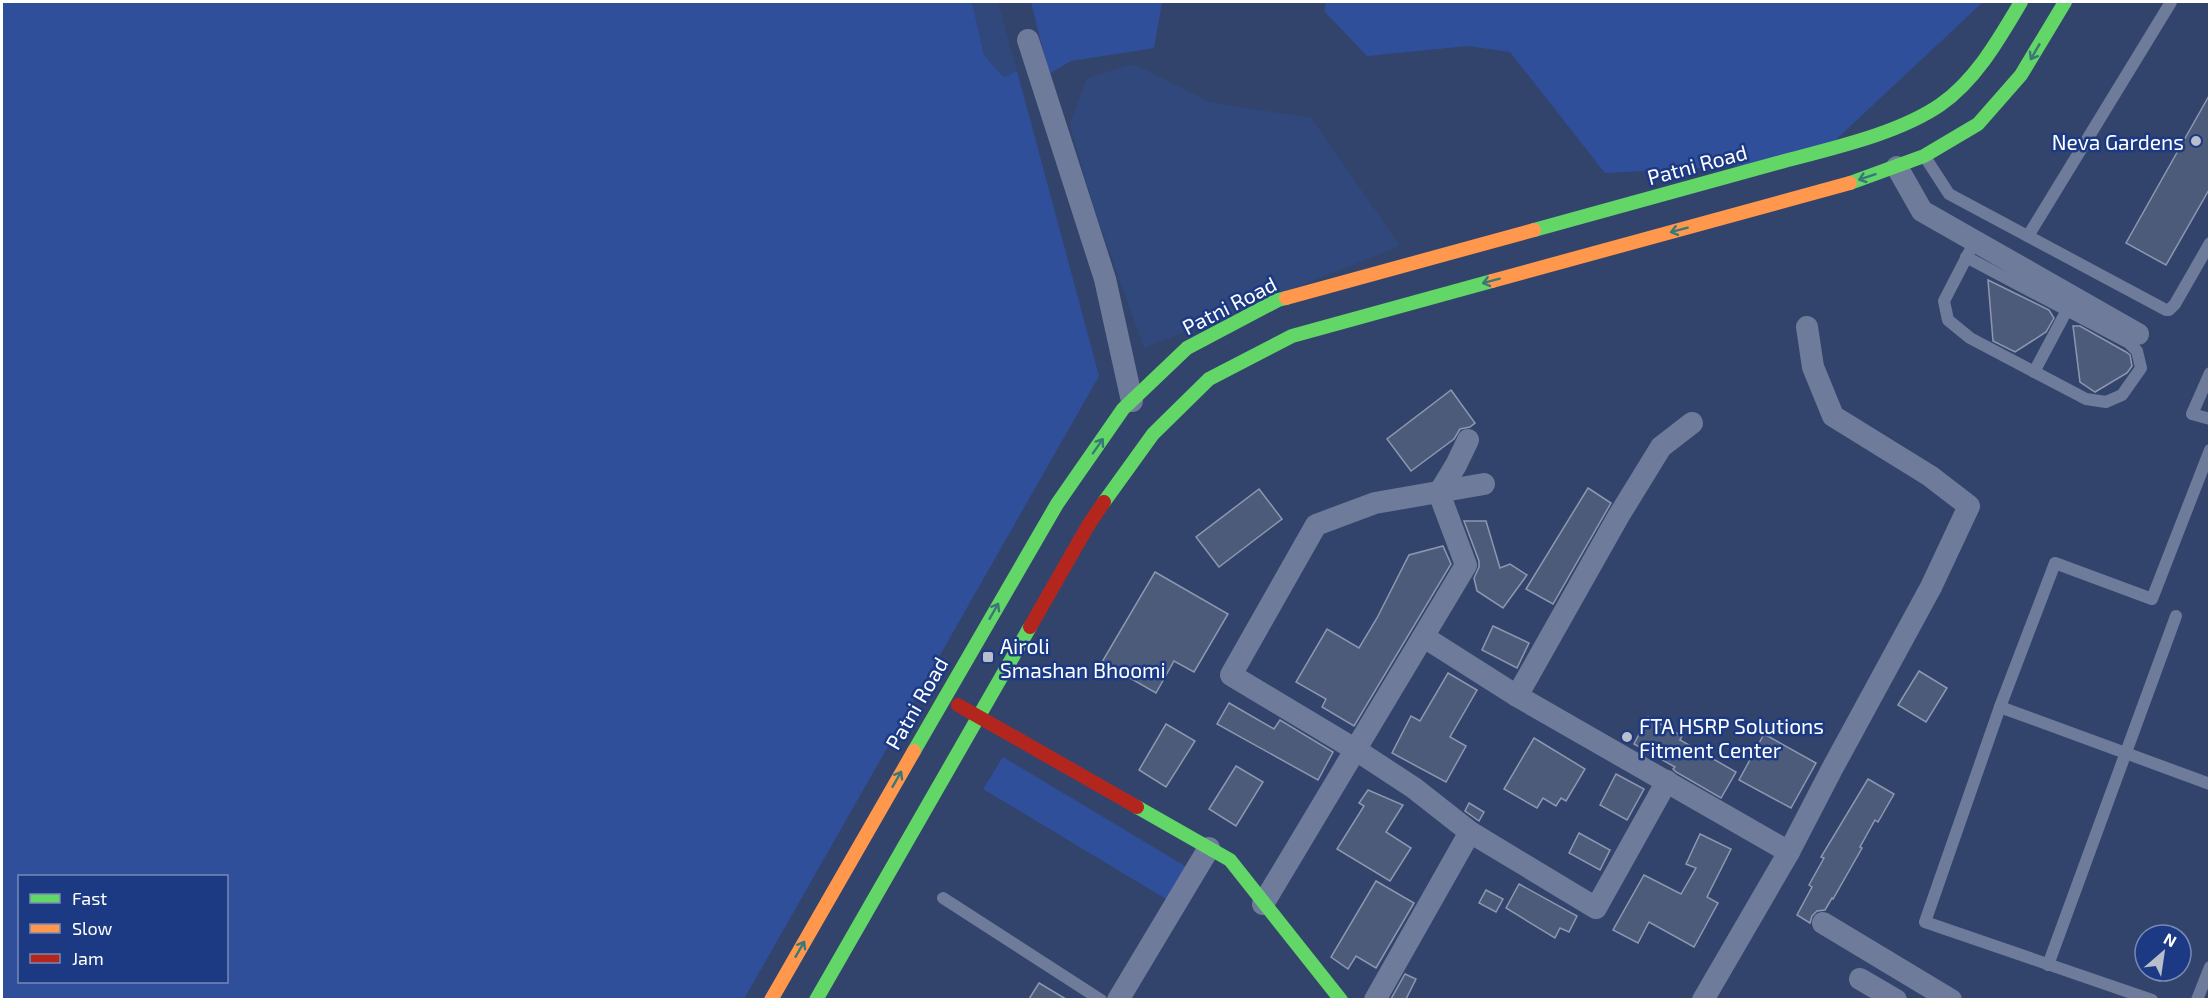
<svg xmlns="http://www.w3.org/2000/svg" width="2211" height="1001" font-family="'Exo 2',sans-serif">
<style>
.green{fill:#304f9a;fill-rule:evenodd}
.water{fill:#31487c}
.building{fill:#4d5b7b;stroke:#8d97b0;stroke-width:1.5}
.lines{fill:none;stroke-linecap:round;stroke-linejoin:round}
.lane{stroke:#6e7b9a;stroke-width:12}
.street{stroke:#6e7b9a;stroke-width:22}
.fast{stroke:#63d668;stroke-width:14}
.slow{stroke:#ff974d;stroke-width:14}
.jam{stroke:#b3261e;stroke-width:14}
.oneway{stroke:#387878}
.poi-dot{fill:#b8becc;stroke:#1c3a83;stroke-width:2}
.labels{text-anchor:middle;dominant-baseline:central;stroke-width:5;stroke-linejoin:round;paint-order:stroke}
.poi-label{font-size:21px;fill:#fff;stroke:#1c3a83;text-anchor:start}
.street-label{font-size:21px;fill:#fff;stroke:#1c3a83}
</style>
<rect width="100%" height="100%" fill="#33446c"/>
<g class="green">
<path d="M2 2H972L984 55 1004 77 1017 71 1099 376 744 999 2 1000ZM20 876H226V982H20Z"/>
<path d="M1031 2H1162L1154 48 1071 61 1049 74Z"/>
<path d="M1326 2H1983L1812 162 1605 173 1510 52 1468 46 1367 56 1324 11Z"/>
<path d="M1003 757 1195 872 1176 905 983 789Z"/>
</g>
<g class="water">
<path d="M972 2H998L1017 71 1004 77 984 55Z"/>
<path d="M1133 64 1209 102 1311 118 1400 246 1144 348 1093 205 1070 125 1087 78Z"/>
</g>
<g class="building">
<path d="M2210 94V188L2166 265 2126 243Z"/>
<path d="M1988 280 2049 310 2054 318 2046 332 2015 352 1993 341Z"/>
<path d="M2073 326H2080L2126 352 2130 355 2132 366 2127 373 2095 392 2080 382Z"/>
<path d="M1451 390 1475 423 1470 427 1460 429 1454 439 1411 471 1387 439Z"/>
<path d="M1588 488 1611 503 1553 604 1526 589Z"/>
<path d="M1259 489 1282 519 1219 567 1196 537Z"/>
<path d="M1464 521H1486L1500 568 1510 564 1527 575 1503 608 1477 591 1474 578 1479 567V561Z"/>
<path d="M1443 546 1451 564 1354 726 1322 707 1326 699 1296 682 1327 629 1359 648 1377 618 1409 555Z"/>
<path d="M1155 572 1228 614 1194 672 1174 661 1156 693 1102 662Z"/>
<path d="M1493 626 1529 643 1517 668 1482 650Z"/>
<path d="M1919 671 1947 688 1926 722 1898 705Z"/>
<path d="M1448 673 1477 690 1450 737 1466 746 1446 782 1392 753 1411 716 1420 721Z"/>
<path d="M1229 703 1274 729 1280 720 1333 752 1318 780 1217 724Z"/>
<path d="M1648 717 1682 736 1680 740 1736 772 1721 798 1676 772 1673 769 1675 767 1634 744Z"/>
<path d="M1166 724 1195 741 1166 787 1139 770Z"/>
<path d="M1764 734 1816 763 1791 808 1739 780Z"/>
<path d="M1534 738 1585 769 1566 801 1561 798 1556 806 1543 798 1537 808 1504 789Z"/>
<path d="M1236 766 1263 782 1236 826 1209 809Z"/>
<path d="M1616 774 1644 789 1627 820 1600 805Z"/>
<path d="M1868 779 1894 794 1878 822 1875 820 1860 847 1862 848 1833 899 1832 898 1825 910 1817 911 1812 916 1810 923 1797 915 1812 887 1809 885 1824 858 1821 857Z"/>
<path d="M1368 790 1403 805 1386 832 1411 848 1390 881 1337 849 1364 806 1359 803Z"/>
<path d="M1469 803 1484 812 1479 821 1465 811Z"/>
<path d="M1579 833 1610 850 1600 870 1569 853Z"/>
<path d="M1700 834 1731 849 1707 897 1718 903 1694 947 1649 922 1638 943 1613 930 1644 875 1681 894 1696 868 1686 864Z"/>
<path d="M1376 881 1414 903 1376 968 1356 956 1348 969 1331 957Z"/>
<path d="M1519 884 1577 916 1569 932 1560 928 1555 938 1506 908Z"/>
<path d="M1486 890 1503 899 1496 912 1479 903Z"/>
<path d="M1405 974 1416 979 1406 999H1391Z"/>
<path d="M1039 983 1066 999H1029Z"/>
</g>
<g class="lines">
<g class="lane">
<path d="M1925 157 1949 194 2166 310H2169L2175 304 2210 243"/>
<path d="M2028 236 2171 2"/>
<path d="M1966 257 2129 343 2137 351 2141 368 2122 395 2106 402 2086 399 1970 338 1948 320 1944 301 1975 241"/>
<path d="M2034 372 2067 310"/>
<path d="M2210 373 2192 414 2210 419"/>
<path d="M2000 707 2210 784"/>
<path d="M943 898 1101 1000"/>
<path d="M2048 965 2176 616"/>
<path d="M2152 1000 1925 922 2000 707 2055 563 2152 599 2210 450"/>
<path d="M2197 1000 2210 967"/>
</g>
<g class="street">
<path d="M1028 40 1105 279 1132 401"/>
<path d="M1897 167 1922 211 2138 334"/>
<path d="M1484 484 1375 503 1316 525 1231 675 1356 750 1414 788 1470 832 1596 908 1667 781"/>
<path d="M1424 637 1517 696 1789 852"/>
<path d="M1517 696 1618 517 1661 447 1692 423"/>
<path d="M1263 904 1466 565 1439 493 1456 465 1468 440"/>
<path d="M1823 923 1951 1000"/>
<path d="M1860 979 1896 1000"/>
<path d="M1118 1000 1209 848"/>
<path d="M1375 1000 1470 832"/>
<path d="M1703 1000 1789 852 1832 769 1931 587 1969 506 1930 476 1833 416 1813 367 1807 327"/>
</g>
<g class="fast">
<path d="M1850 183 1924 156 1978 124 2021 75 2065 2"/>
<path d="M1534 230C1615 208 1696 185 1777 163 1828 149 1896 135 1940 105 1976 80 1999 39 2021 2"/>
<path d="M1104 502 1153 434 1209 379 1292 336 1492 281"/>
<path d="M914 751 1057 504 1123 409 1187 348 1278 300 1286 298"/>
<path d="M1137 807 1230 860 1341 1000"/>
<path d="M816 1000 1030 627"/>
</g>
<g class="slow">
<path d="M1492 281 1850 183"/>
<path d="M1286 298 1534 230"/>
<path d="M771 1000 914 751"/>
</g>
<g class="jam">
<path d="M1030 627 1089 524 1104 502"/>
<path d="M958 705 1137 807"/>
</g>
</g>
<defs><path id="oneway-shaft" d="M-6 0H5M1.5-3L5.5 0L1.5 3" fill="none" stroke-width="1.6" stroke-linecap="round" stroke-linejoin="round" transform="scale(1.5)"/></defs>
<g class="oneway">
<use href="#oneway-shaft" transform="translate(2035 52) rotate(120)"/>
<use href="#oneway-shaft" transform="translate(1867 177) rotate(161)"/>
<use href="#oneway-shaft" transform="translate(1679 230) rotate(165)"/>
<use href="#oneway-shaft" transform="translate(1491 281) rotate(165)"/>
<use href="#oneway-shaft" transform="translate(1098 446) rotate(-55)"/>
<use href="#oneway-shaft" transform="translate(994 611) rotate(-60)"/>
<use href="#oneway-shaft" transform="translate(897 779) rotate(-60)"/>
<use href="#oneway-shaft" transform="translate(800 949) rotate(-60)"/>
</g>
<g class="poi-dot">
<circle cx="2196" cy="141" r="6"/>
<rect x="982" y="651" width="12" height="12" rx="3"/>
<circle cx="1627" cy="737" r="6"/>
</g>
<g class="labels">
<g class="poi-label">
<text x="2184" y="141" text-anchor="end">Neva Gardens</text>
<text x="1000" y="645">Airoli<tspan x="1000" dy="24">Smashan Bhoomi</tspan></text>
<text x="1639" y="725">FTA HSRP Solutions<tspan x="1639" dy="24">Fitment Center</tspan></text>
</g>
<g class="street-label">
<text transform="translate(1697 164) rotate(-15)">Patni Road</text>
<text transform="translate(1229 305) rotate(-27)">Patni Road</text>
<text transform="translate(916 703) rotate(-60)">Patni Road</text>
</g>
</g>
<rect width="2211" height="1001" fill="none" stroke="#ffffff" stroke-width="6"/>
<rect x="18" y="875" width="210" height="108" fill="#1c3a83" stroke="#7789b5" stroke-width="1.5"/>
<rect x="30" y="894" width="30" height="9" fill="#63d668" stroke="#7789b5" stroke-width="1.5"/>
<text x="72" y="905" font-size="18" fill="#ffffff">Fast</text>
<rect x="30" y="924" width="30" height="9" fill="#ff974d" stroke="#7789b5" stroke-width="1.5"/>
<text x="72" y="935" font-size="18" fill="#ffffff">Slow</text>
<rect x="30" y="954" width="30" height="9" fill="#b3261e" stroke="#7789b5" stroke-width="1.5"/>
<text x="72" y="965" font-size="18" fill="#ffffff">Jam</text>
<g transform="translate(2163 953) rotate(29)"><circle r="28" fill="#1c3a83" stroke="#7789b5" stroke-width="1.5"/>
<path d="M0-4.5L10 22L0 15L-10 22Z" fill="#b8becc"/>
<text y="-9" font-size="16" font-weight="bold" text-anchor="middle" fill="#ffffff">N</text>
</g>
</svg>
